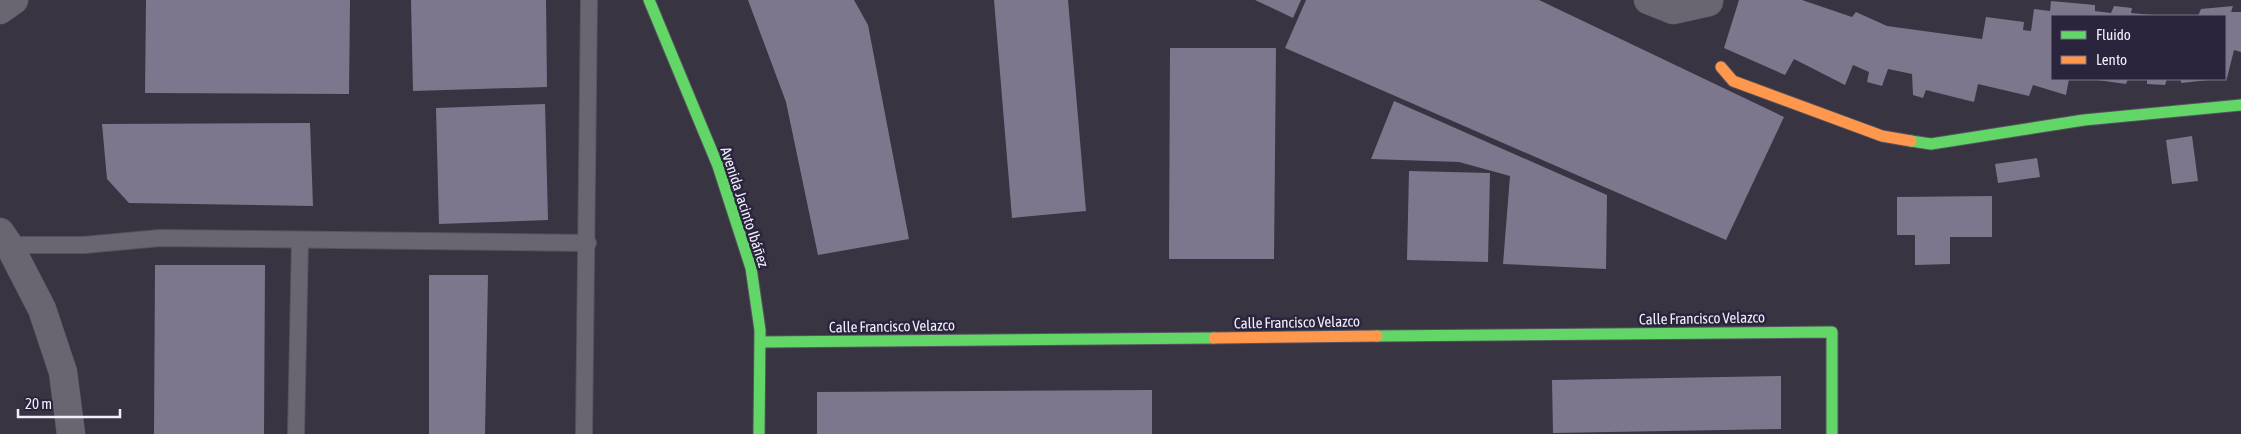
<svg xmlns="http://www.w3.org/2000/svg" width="2241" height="434" font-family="'Asap Condensed',sans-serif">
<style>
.building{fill:#7c778c}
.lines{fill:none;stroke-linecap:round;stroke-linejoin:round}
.lane-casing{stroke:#56535f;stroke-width:18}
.street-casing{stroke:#56535f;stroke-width:29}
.fast-casing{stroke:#56535f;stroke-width:13}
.slow-casing{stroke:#56535f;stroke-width:13}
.lane{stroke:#696671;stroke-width:16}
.street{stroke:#696671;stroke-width:28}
.fast{stroke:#63d668;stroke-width:11}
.slow{stroke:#ff974d;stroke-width:11}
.labels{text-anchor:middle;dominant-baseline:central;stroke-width:5;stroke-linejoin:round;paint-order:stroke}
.street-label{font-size:15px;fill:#f2effd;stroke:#2a243d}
</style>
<rect width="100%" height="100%" fill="#383442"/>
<g class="building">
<path d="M146 0H350L349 94 145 93Z"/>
<path d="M411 0H546L547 87 413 91Z"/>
<path d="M748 0H854L868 25 909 239 818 255 786 102Z"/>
<path d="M994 0H1068L1086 211 1012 218Z"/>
<path d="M1255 0H1301L1293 18Z"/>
<path d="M1306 0H1539L1784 117 1726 240 1285 48Z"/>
<path d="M1739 0H1802L1852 17 1856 12 1887 26 1982 39 1986 17 2024 22 2023 30 2031 31 2034 9 2050 11 2051 1 2095 5V11L2111 13 2114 6 2132 8 2131 13 2153 15 2052 16V79H2069L2066 95 2033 85 2029 96 1978 84 1974 102 1926 90 1923 98 1913 95 1912 74 1888 69 1882 86 1867 82 1869 72 1853 65 1845 85 1794 59 1785 75 1724 48Z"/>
<path d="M2233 6 2231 12H2241V52L2234 50 2227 78 2225 79V16H2198L2201 9Z"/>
<path d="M1170 48H1276L1274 259H1169Z"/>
<path d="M2090 79H2128L2126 84Z"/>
<path d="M2147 79H2167L2165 85 2147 84Z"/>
<path d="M2181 79H2209V80L2181 83Z"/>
<path d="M1394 101 1607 195 1606 269 1503 264 1510 176 1459 162 1371 159Z"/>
<path d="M545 104 548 220 439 224 436 108Z"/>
<path d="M310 123 313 206 129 203 107 179 102 124Z"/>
<path d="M2192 136 2198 181 2172 184 2166 140Z"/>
<path d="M2037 158 2040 177 1998 183 1995 164Z"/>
<path d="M1409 171 1490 173 1488 262 1407 260Z"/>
<path d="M1992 196V237H1950V264L1915 265V235H1897V197Z"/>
<path d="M155 265H265L264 434H154Z"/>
<path d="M429 275H488L485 434H429Z"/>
<path d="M1781 376V429L1553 433 1552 380Z"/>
<path d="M1152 390V434H817V392Z"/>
</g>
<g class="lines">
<defs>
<g id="lane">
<path d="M9 245H84L160 238 588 243"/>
<path d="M296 434 300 240"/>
<path d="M584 434 589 0"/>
</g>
<g id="street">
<path d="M1648 0 1673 10 1709 2V0"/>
<path d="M0 10 14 0"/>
<path d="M0 232 9 245 42 309 63 372 71 434"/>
</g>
<g id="fast">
<path d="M649 0 718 166 751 268 760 330 759 434"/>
<path d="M1911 141 1931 144 2084 120 2241 105"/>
<path d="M1377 336 1832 332V434"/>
<path d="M761 342 1214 338"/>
</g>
<g id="slow">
<path d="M1721 67 1733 81 1882 136 1911 141"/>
<path d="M1214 338 1377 336"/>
</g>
</defs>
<use href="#lane" class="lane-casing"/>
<use href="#street" class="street-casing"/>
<use href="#fast" class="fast-casing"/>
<use href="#slow" class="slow-casing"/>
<use href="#lane" class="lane"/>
<use href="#street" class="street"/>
<use href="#fast" class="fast"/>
<use href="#slow" class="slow"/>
</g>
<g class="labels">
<g class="street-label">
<text transform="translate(745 207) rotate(72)">Avenida Jacinto Ibáñez</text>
<text transform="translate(1702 318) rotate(-1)">Calle Francisco Velazco</text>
<text transform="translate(1297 322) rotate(-1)">Calle Francisco Velazco</text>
<text transform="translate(892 326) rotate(-1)">Calle Francisco Velazco</text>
</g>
</g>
<rect x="2051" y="15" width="175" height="65" fill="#2a243d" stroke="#7a758a"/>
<rect x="2061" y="31" width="25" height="8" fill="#63d668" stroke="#7a758a"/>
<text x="2096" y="40" font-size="15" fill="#f2effd">Fluido</text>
<rect x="2061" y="56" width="25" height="8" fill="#ff974d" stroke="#7a758a"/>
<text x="2096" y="65" font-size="15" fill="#f2effd">Lento</text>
<path d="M18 409v8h102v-8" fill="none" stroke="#f2effd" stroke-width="2.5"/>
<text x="25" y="409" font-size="15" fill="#f2effd" stroke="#2a243d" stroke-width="4" paint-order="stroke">20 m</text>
</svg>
